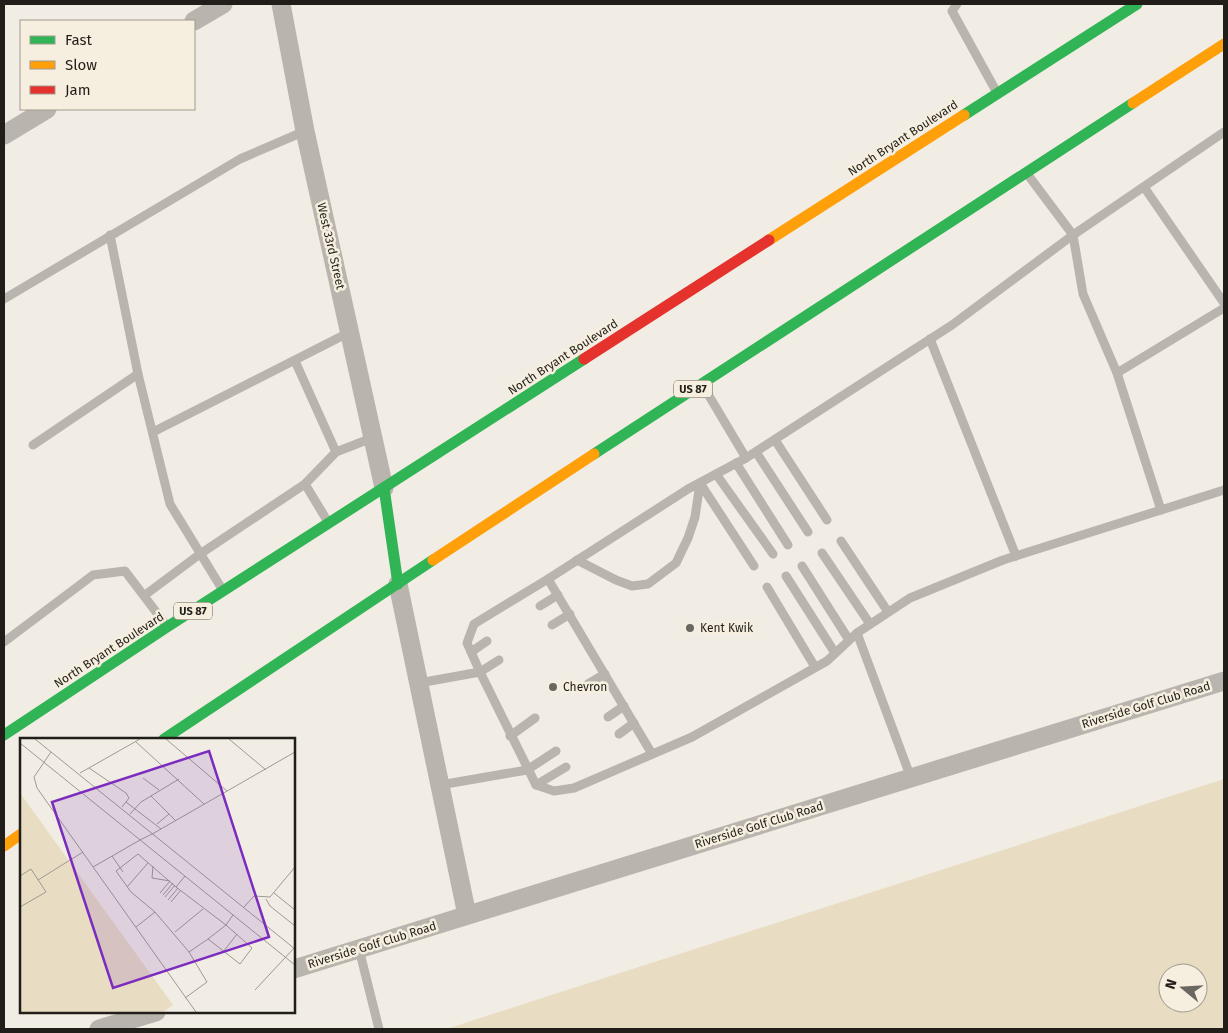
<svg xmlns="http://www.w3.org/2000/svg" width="1228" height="1033" font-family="'Fira Sans',sans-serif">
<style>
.grass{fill:#e8dcc3;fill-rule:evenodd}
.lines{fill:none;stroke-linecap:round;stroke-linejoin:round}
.lane{stroke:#b9b5ae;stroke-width:9}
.street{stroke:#b9b5ae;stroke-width:19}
.fast{stroke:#30b455;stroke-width:11}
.slow{stroke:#ff9f0a;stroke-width:11}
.jam{stroke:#e5322d;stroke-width:11}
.poi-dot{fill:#6a6660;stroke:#f6efdf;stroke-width:2}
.labels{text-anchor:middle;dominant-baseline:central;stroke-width:5;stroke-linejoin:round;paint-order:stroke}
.shield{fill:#f6efdf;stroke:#615d54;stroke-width:1}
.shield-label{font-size:11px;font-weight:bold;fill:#211e19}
.street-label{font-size:12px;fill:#211e19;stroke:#f6efdf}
.poi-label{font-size:12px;fill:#211e19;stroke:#f6efdf;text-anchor:start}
.inset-road{fill:none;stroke:#9e9a93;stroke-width:1}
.view{fill:#7b2cbf;fill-opacity:0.15;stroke:#7b2cbf;stroke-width:2.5}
.inset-edge{fill:none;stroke:#211e19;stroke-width:2.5}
</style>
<rect width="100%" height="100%" fill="#f1ede4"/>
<path class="grass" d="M1224 779V1029H446ZM1168 973H1198V1003H1168Z"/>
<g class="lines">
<g class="lane">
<path d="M957 4 952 11 996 91"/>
<path d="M1028 175 1073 235 1083 294 1117 373 1224 308"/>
<path d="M1144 187 1224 303"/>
<path d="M110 235 138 374 170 504 222 589"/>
<path d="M4 299 240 159 305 131"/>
<path d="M930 339 1016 556"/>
<path d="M295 361 336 452"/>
<path d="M1117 373 1161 510 1224 490"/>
<path d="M702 384 746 458 952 325 1073 235 1224 132"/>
<path d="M153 432 350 332"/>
<path d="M775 440 827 520"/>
<path d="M33 445 138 374"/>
<path d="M756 452 808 532"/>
<path d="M746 458 688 489 548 579 474 624 467 643 480 672 536 785 554 791 574 788 692 737 827 661 857 633"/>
<path d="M736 463 788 545"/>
<path d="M716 474 773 554"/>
<path d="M700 483 754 566"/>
<path d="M305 484 328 522"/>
<path d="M841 541 888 612"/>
<path d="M822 553 870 624"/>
<path d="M577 560 616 580 632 586 648 584 676 563 688 538 695 517 700 483"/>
<path d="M802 566 849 640"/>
<path d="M786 576 835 653"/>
<path d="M548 579 652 754"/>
<path d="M767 587 815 667"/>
<path d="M145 595 200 554 305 484 336 452 372 438"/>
<path d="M540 606 558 595"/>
<path d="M552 625 570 614"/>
<path d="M4 642 93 575 125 571 166 625"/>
<path d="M471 652 487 641"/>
<path d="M419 683 480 672 499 660"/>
<path d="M588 684 605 674"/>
<path d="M608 717 624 706"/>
<path d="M619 734 634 723"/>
<path d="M510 736 535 718"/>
<path d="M911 778 857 633 910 598 1003 560 1161 510"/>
<path d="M440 785 527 770 556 751"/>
<path d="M536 785 566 767"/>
<path d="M359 949 379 1029"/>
</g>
<g class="street">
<path d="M281 4 305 131 384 488"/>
<path d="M194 21 223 4"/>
<path d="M4 135 47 109"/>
<path d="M398 584 467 915"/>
<path d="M294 969 1224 681"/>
<path d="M99 1029 156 1012"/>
</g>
<g class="fast">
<path d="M964 115 1137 4"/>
<path d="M594 454 1133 103"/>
<path d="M384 488 398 584"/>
<path d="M4 735 167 627 584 359"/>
<path d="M164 739 433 560"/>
</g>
<g class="slow">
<path d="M1133 103 1224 44"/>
<path d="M769 240 964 115"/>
<path d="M433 560 594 454"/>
<path d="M4 846 21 834"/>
</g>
<path class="jam" d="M584 359 769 240"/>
</g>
<g class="poi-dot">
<circle cx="690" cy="628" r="5"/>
<circle cx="553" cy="687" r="5"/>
</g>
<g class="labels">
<g class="shield">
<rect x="674" y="380.5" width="38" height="17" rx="4"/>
<rect x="174" y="602.5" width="38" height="17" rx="4"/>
</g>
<g class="shield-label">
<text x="693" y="389">US 87</text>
<text x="193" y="611">US 87</text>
</g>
<g class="street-label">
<text transform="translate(903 138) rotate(-33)">North Bryant Boulevard</text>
<text transform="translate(331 246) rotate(77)">West 33rd Street</text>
<text transform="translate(563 357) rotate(-33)">North Bryant Boulevard</text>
<text transform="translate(109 650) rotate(-33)">North Bryant Boulevard</text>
<text transform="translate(1146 705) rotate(-17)">Riverside Golf Club Road</text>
<text transform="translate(759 825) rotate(-17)">Riverside Golf Club Road</text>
<text transform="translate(372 945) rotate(-17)">Riverside Golf Club Road</text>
</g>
<g class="poi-label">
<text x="700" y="628">Kent Kwik</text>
<text x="563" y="687">Chevron</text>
</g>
</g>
<g transform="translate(20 738)">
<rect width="275" height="275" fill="#f1ede4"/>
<path d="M0 55 153 267 143 274H0Z" fill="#e8dcc3"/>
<path class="inset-road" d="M15 1 275 211M146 1 207 53M209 1 246 32M115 3 184 66M0 5 275 227M31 14 14 39 17 50 176 274M69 30 106 55 109 60 102 69M60 35 120 1M123 40 139 52M131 58 156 83M106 64 141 91M110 76 121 64 159 41M137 86 149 76M134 95 275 14M120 102 134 95M92 118 103 134M133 128 132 140 150 143M73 129 120 102M0 138 11 131 26 154 0 169M165 138 156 149 206 187 188 201 220 226 232 210 206 187 213 177M18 142 63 114M107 149 128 125M140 155 150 143M254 155 275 172M143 157 153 145M145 159 155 147M246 161 250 168 275 188M148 162 158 150M151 164 161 152M224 169 234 158 250 159 275 129M135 174 111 154 96 133 118 116 156 149M116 189 135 174 169 214M155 194 183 171M203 214 217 196M235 252 275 209M165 260 187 244 169 214 188 201"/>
<path class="view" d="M189 13 249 199 93 250 32 64Z"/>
<rect width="275" height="275" class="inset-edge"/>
</g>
<rect width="1228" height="1033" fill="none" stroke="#211e19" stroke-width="10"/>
<rect x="20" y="20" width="175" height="90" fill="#f6efdf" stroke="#a19b90"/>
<rect x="30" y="36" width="25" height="8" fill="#30b455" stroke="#a19b90"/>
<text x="65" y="45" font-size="15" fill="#211e19">Fast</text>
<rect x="30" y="61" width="25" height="8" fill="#ff9f0a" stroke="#a19b90"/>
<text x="65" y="70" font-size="15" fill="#211e19">Slow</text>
<rect x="30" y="86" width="25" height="8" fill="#e5322d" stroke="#a19b90"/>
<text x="65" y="95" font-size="15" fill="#211e19">Jam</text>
<g transform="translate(1183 988) rotate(288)"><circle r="24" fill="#f6efdf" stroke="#a19b90"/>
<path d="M0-4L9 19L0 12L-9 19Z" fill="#6a6660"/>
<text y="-8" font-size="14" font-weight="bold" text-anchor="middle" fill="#211e19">N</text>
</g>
</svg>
